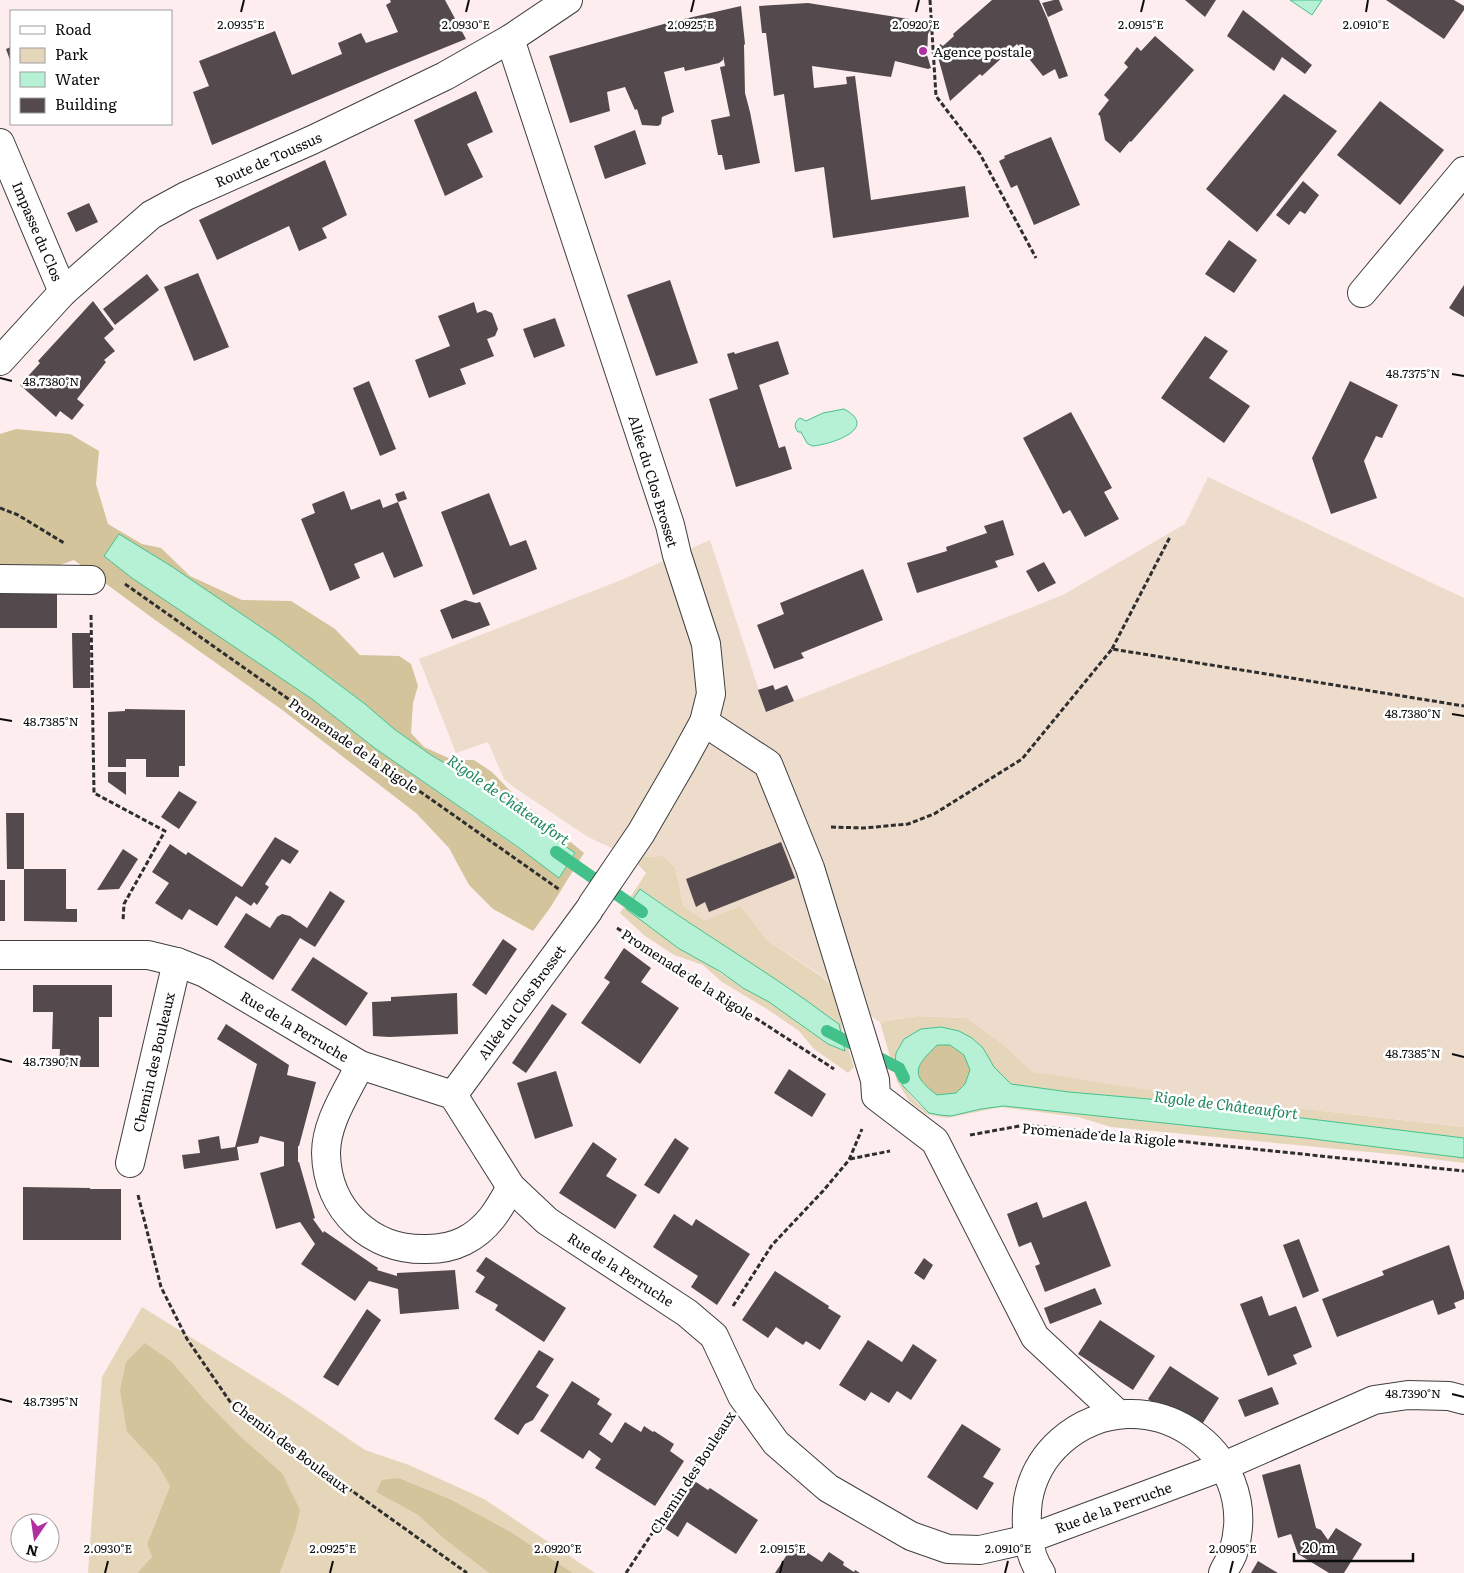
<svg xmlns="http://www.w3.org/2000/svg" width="1464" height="1573" font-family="Literata,serif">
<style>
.green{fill:#e5d6ba;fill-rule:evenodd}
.forest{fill:#d4c49b;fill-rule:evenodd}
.pitch{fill:#eddccb}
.water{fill:#b6f1d6;stroke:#43c18b;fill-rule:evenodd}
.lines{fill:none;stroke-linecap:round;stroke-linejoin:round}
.stream{stroke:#43c18b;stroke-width:12}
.building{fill:#544a4e}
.minor-casing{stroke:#3f3f3f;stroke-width:30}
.path{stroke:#2e2e2e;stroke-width:3;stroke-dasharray:5 2.5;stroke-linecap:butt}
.minor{stroke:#fff;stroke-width:28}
.ticks{fill:none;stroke:#0c0c0c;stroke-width:2}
.poi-dot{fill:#b030a0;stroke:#fff;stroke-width:2}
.labels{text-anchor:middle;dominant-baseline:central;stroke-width:5;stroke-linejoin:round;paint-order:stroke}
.poi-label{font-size:14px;fill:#0c0c0c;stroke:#fff;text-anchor:start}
.street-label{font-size:14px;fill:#0c0c0c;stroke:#fff}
.water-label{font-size:15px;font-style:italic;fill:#1f865e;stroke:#fff}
.ticks-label{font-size:12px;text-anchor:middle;fill:#0c0c0c;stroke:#fff;stroke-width:5;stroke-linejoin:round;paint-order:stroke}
</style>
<rect width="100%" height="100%" fill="#fdedee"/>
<g class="green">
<path d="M664 856 675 867 684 907 741 906 768 941 821 976 844 998 842 1029 854 1067 848 1073 814 1049 799 1031 767 1009 722 982 703 965 674 955 645 936 620 913 646 873 631 857ZM640 889 839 1024 844 1050 828 1044 769 1002 743 988 626 909Z"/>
<path d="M917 1016 967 1018 1000 1042 1182 1095 1464 1127V1138L1149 1099 1069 1092 1011 1084 994 1067 983 1048 904 1039C900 1046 895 1052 895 1061 894 1078 914 1102 928 1112 931 1114 938 1115 943 1115 963 1117 983 1106 1004 1106L1305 1138 1464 1158V1163L1400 1155 1111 1127 1078 1117 1001 1107 947 1118 926 1114 909 1101 897 1081 880 1022Z"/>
<path d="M142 1307 290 1399 365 1450 409 1465 484 1499 595 1573H573L511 1532 450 1499 399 1478 376 1492 418 1515 443 1538 489 1573H280L295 1532 282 1473 240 1436 203 1398 172 1362 127 1432 157 1464 170 1486 147 1544 152 1557 137 1573H88L102 1377Z"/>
</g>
<g class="forest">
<path d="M16 429 70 434 99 451 96 484 108 524 142 544 161 548 190 576 242 600 291 601 335 629 360 655 399 656 411 664 418 686 413 703 411 733 424 747 453 760H474L492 772 518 799 584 853 550 908 533 931 493 909 469 885 449 848 416 813 281 709 151 617 74 560 57 566 0 570V434ZM118 535 171 566 277 638 365 704 394 729 431 755 466 776 575 854 560 877 376 749 312 699 132 578 105 557Z"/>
<path d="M936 1045H950L964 1055 970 1070 965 1084 956 1093 937 1095C908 1074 916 1068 936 1045Z"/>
<path d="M145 1343 172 1362 203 1398 240 1436 282 1473 300 1510 295 1532 280 1573H137L152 1557 147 1544 170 1486 157 1464 127 1432 120 1390 126 1362Z"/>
<path d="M399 1478 450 1499 511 1532 573 1573H489L443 1538 418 1515 376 1492 382 1480Z"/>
</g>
<path class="pitch" d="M1208 477 1464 598V1127L1182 1095 1032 1072 1000 1042 967 1018 917 1016 880 1022 844 998 821 975 768 941 741 906 705 921 684 907 675 867 664 856 631 857 588 837 515 788 504 779 488 742 456 753 419 659 621 580 710 540 766 712 1063 595 1185 524Z"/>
<g class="water">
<path d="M1290 0H1322L1312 15Z"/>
<path d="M844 409C881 429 829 445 812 446L807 443 801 432H798C794 427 794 422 800 418L806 421 823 413Z"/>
<path d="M119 534 171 566 277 638 365 704 394 729 431 755 466 776 575 853 559 878 518 847 376 749 312 699 132 578 104 556Z"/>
<path d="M640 889C703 934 771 973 833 1020L839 1024 845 1051 828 1044 769 1002 743 988 721 972 678 948 626 909Z"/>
<path d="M941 1027 959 1031 972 1038 983 1048 994 1067 1011 1084 1069 1092 1149 1099 1464 1138V1158L1305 1138 1004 1106 981 1109 951 1116 940 1115 929 1113 903 1086 895 1063 896 1053 904 1039 921 1029ZM937 1045H950L964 1055 970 1070 965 1084 956 1093 937 1095C909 1074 915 1067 937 1045Z"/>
</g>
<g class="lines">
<g class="stream">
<path d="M556 852 642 912"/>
<path d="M827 1031 899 1068 904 1078"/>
</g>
</g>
<g class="building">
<path d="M390 0H445L466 39 387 71 212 145 193 92 209 86 199 61 275 31 292 75 342 54 338 43 361 33 366 43 398 32 386 5 391 2Z"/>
<path d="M992 0H1039L1047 18 1068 76 1059 79 1055 69 1043 76 1017 44 982 76 980 74 950 101 938 57 940 44 943 46 954 36 953 34Z"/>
<path d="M1054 0H1059L1063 10 1048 17 1042 3Z"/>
<path d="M1185 0H1216L1205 17Z"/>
<path d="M1386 0H1454L1464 6V10L1444 39Z"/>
<path d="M808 3 934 23 928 34 927 55 931 68 928 69 895 61 891 77 812 66 814 88 847 84 846 77 855 76 871 200 965 186 969 217 833 238 824 167 795 172 784 94 774 96 766 33H762L759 6Z"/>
<path d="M741 6 745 44 744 45 745 93 750 112 760 163 725 170 722 155H718L711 120 730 116 720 67 725 66 723 56V60L719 63 685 71 684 67 664 72 674 112 662 117 661 124 658 126 642 125 637 109 635 110 625 87 607 92 610 111 570 123 549 56 671 22Z"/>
<path d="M1243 10 1312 65 1305 74 1282 57 1274 71 1227 36Z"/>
<path d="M1155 36 1194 70 1131 142 1130 141 1120 153 1105 140 1100 116 1098 114 1109 100 1104 95 1128 67 1124 63 1137 47 1141 51Z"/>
<path d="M11 47V63L6 49Z"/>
<path d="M476 91 493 132 467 144 483 177 445 196 414 120Z"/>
<path d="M1284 94 1337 131 1257 232 1206 189Z"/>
<path d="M1380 101 1444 150 1400 205 1337 155Z"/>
<path d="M635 130 646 164 605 179 594 146Z"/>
<path d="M1051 137 1080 205 1034 225 1017 185 1011 188 999 161 1005 158 1004 156Z"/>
<path d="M325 160 347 215 322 228 327 238 299 251 289 226 217 260 199 220Z"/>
<path d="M1303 181 1319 195 1305 214 1300 211 1289 225 1276 215Z"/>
<path d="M89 203 98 222 76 232 67 213Z"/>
<path d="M1229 240 1257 260 1234 293 1205 274Z"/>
<path d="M198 273 229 347 194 361 164 287Z"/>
<path d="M147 274 159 290 115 325 103 309Z"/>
<path d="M670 280 698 363 656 376 627 295Z"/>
<path d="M1464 285V317L1449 308Z"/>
<path d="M93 301 114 329 104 338 115 351 104 360 106 362 77 399 84 405 72 420 60 411 56 417 20 385 40 363 38 361Z"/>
<path d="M474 302 477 313 485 310 492 313 498 329 495 336 487 339 494 356 460 369 466 384 429 398 415 360 450 346 438 316Z"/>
<path d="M555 318 565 346 534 358 523 329Z"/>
<path d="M1205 336 1228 351 1209 378 1250 406 1224 443 1161 398Z"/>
<path d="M778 341 789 374 759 385 779 448 785 446 792 469 736 487 709 399 738 389 727 354 734 352 735 354Z"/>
<path d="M369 381 396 449 380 456 353 388Z"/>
<path d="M1350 381 1398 405 1382 438 1376 436 1364 461 1377 498 1331 514 1312 458Z"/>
<path d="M1071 412 1112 488 1104 492 1119 519 1085 537 1070 510 1063 514 1023 438Z"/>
<path d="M344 491 351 510 380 499 383 508 398 502 423 566 394 578 383 552 354 564 360 578 330 591 301 519 315 513 312 504Z"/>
<path d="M404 491 407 499 398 502 395 494Z"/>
<path d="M489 493 510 546 526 540 537 569 473 595 441 512Z"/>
<path d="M1003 520 1014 555 995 561 998 567 917 593 907 563 947 551 946 547 987 533 984 526Z"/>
<path d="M1044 562 1056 583 1038 592 1026 571Z"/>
<path d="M863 569 883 620 801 653 804 658 774 669 757 625 784 614 780 603Z"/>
<path d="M0 587 57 588V628H0Z"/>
<path d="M465 600 476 603 480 602 490 625 452 639 440 610Z"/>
<path d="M72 633H90V688H73Z"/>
<path d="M773 685 775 690 787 685 794 701 766 712 758 690Z"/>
<path d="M125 709 185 710V766H179V777H146V759H126V767H108V712L125 711Z"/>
<path d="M108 772H126V795L108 782Z"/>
<path d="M179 791 197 802 179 829 161 817Z"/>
<path d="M6 813H24V869H7Z"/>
<path d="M275 837 299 851 290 864 282 859 265 884 269 887 257 905 254 902 251 906 236 896 217 926 189 909 182 920 155 903 169 883 152 872 170 844 186 855 188 852 242 887Z"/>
<path d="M781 842 795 878 709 912 705 902 696 907 686 879Z"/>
<path d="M123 849 138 859 119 889 97 890Z"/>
<path d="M24 869H66V909H77V922L24 921Z"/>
<rect x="0" y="880" width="5" height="41"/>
<path d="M330 891 345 901 315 947 300 938 273 980 224 947 246 913 270 928 277 917 282 914 290 916 307 928Z"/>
<path d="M503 939 517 949 486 995 472 985Z"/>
<path d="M624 948 651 968 641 982 679 1008 640 1064 581 1023 610 982 604 978Z"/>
<path d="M313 957 368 993 346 1026 291 990Z"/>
<path d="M33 985H112V1017H99V1067H59L60 1049H52L53 1012H33Z"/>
<path d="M457 993 458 1034 389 1037 373 1036 372 1002 391 1001V997Z"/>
<path d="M552 1004 567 1014 526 1073 512 1063Z"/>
<path d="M226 1024 289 1065 287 1075 316 1082 299 1146H298V1162H299L315 1218 313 1219 323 1233 324 1231 378 1268 377 1270 397 1276V1273L455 1270 459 1309 400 1314 398 1289 369 1281 355 1301 301 1264 315 1244 300 1222 276 1229 260 1173 284 1166V1142L260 1136 258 1143 237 1147 239 1160 184 1169 182 1155 200 1153 198 1140 219 1136 221 1149 235 1147 257 1064 217 1039Z"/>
<path d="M789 1069 826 1094 812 1117 774 1093Z"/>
<path d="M556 1071 573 1126 535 1139 517 1083Z"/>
<path d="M675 1138 689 1148 659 1194 644 1185Z"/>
<path d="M593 1142 617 1159 606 1176 637 1195 615 1229 559 1193Z"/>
<path d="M23 1187 90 1188V1189H121V1240H23Z"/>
<path d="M1086 1201 1111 1266 1045 1292 1035 1266 1040 1264 1031 1242 1019 1247 1007 1214 1037 1202 1043 1218Z"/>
<path d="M674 1214 692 1226 696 1219 750 1254 717 1305 691 1287 698 1276 653 1247Z"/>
<path d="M1299 1239 1319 1291 1303 1298 1283 1245Z"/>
<path d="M1449 1245 1464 1292V1299L1454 1303 1456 1308 1438 1315 1433 1300 1337 1337 1322 1299 1384 1275 1382 1271Z"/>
<path d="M486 1257 566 1308 544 1342 495 1310 498 1305 475 1292 485 1277 476 1271Z"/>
<path d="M924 1258 933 1265 924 1280 914 1273Z"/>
<path d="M775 1271 829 1306 828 1308 841 1316 820 1350 806 1341 803 1345 776 1327 768 1338 742 1320Z"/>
<path d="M1095 1288 1102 1304 1050 1324 1044 1308Z"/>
<path d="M1262 1296 1269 1316 1296 1306 1312 1347 1293 1355 1297 1364 1268 1376 1240 1304Z"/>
<path d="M367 1309 381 1320 338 1386 323 1377Z"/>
<path d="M1100 1320 1155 1356 1133 1390 1078 1354Z"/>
<path d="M868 1340 902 1362 913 1344 937 1360 911 1400 897 1391 889 1403 871 1392 865 1401 839 1385Z"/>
<path d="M539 1350 554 1359 536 1387 549 1395 533 1420 525 1424 518 1435 494 1419Z"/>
<path d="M1170 1366 1219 1398 1197 1432 1148 1399Z"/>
<path d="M572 1381 600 1399 597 1404 612 1414 599 1434 612 1443 625 1422 641 1432 644 1426 653 1432 654 1431 674 1444 670 1451 684 1461 655 1506 595 1468 601 1459 589 1450 583 1459 540 1431Z"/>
<path d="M1272 1387 1279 1404 1245 1417 1238 1400Z"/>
<path d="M962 1424 1001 1449 983 1477 994 1483 977 1510 927 1477Z"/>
<path d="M1300 1464 1316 1528 1321 1530 1328 1540 1336 1528 1362 1544 1344 1573H1329L1298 1554 1291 1534 1278 1538 1262 1475Z"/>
<path d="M693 1480 708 1490 710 1488 758 1520 736 1554 687 1522 678 1537 663 1527Z"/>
<path d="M794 1544 822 1562 829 1552 844 1562 843 1565 854 1572 855 1570 860 1573H775Z"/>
<path d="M1258 1561 1278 1573H1251Z"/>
</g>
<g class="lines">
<defs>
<g id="minor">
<path d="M510 39 670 525 677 555 706 644 711 694 704 722 681 764 641 833 592 905"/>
<path d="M0 143 63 292"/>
<path d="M1362 293 1464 171"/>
<path d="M0 361 63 292 151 215 186 196 312 140 445 76 510 39 568 0"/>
<path d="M0 579 91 580"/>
<path d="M704 722 768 764 810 868 875 1080 876 1096 935 1141 1035 1337 1118 1414"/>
<path d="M0 955H148L177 962 205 973 360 1065 453 1095 511 1187 547 1221 687 1313 714 1336 742 1396 776 1443 828 1488 911 1536 948 1549 980 1550 1028 1539 1224 1466 1374 1400 1408 1395 1449 1396 1464 1400"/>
<path d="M360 1065C347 1092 326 1122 326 1153 327 1210 371 1251 427 1249 439 1249 454 1246 464 1241 488 1229 499 1209 511 1187"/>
<path d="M453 1095 589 910"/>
<path d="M130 1163 177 962"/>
<path d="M1041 1573C1027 1553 1025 1523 1028 1500 1032 1477 1044 1456 1061 1441 1143 1370 1265 1450 1233 1553 1231 1559 1226 1566 1223 1573"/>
</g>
</defs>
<use href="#minor" class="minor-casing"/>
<g class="path">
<path d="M930 0 936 96 980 154 1036 258"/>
<path d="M0 508 18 515 64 543"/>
<path d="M125 584 560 890"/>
<path d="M91 615 94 793 165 831 124 904 123 921"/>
<path d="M1112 649 1170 537"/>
<path d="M831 827 864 828 908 824 934 814 1022 759 1112 649 1464 706"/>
<path d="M617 928 834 1069"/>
<path d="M970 1135 1025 1125 1464 1171"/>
<path d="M850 1159 890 1151"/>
<path d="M138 1195 161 1287 187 1339 233 1406 467 1573"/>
<path d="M733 1306 772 1245 823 1191 849 1160 862 1129"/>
<path d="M626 1573 722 1427"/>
</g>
<use href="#minor" class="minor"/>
</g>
<path class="ticks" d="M241 12 244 0M466 12 469 0M691 12 694 0M916 12 919 0M1141 12 1144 0M1366 12 1368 0M1452 374 1464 376M0 378 12 381M1452 714 1464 716M0 719 12 721M1452 1054 1464 1057M0 1059 12 1062M1452 1394 1464 1397M0 1399 12 1402M105 1573 108 1561M330 1573 333 1561M555 1573 558 1561M780 1573 783 1561M1005 1573 1008 1561M1230 1573 1233 1561"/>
<circle class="poi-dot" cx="923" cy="51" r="5"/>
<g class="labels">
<g class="poi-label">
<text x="933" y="51">Agence postale</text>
</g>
<g class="street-label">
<text transform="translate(268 159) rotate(-24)">Route de Toussus</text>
<text transform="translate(38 231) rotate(67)">Impasse du Clos</text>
<text transform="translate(654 481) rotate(73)">Allée du Clos Brosset</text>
<text transform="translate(354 745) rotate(35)">Promenade de la Rigole</text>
<text transform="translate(688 974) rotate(33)">Promenade de la Rigole</text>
<text transform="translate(521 1002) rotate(-54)">Allée du Clos Brosset</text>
<text transform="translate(295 1026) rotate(31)">Rue de la Perruche</text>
<text transform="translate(153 1062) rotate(-77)">Chemin des Bouleaux</text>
<text transform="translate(1099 1134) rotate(5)">Promenade de la Rigole</text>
<text transform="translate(621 1269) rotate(33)">Rue de la Perruche</text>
<text transform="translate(291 1446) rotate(37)">Chemin des Bouleaux</text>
<text transform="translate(692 1472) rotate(-57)">Chemin des Bouleaux</text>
<text transform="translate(1113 1507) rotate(-20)">Rue de la Perruche</text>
</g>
<g class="water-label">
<text transform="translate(509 799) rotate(35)">Rigole de Châteaufort</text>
<text transform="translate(1226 1104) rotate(7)">Rigole de Châteaufort</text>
</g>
</g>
<g class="ticks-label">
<text x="241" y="29">2.0935°E</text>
<text x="466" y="29">2.0930°E</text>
<text x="691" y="29">2.0925°E</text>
<text x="916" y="29">2.0920°E</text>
<text x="1141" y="29">2.0915°E</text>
<text x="1366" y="29">2.0910°E</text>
<text x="1413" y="378">48.7375°N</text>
<text x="51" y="386">48.7380°N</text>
<text x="1413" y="718">48.7380°N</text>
<text x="51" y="726">48.7385°N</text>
<text x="1413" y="1058">48.7385°N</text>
<text x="51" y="1066">48.7390°N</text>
<text x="1413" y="1398">48.7390°N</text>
<text x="51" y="1406">48.7395°N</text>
<text x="108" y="1553">2.0930°E</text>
<text x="333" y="1553">2.0925°E</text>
<text x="558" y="1553">2.0920°E</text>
<text x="783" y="1553">2.0915°E</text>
<text x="1008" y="1553">2.0910°E</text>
<text x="1233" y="1553">2.0905°E</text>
</g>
<rect x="10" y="10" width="162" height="115" fill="#ffffff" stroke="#9e9e9e"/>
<rect x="20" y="26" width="25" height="8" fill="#ffffff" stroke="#9e9e9e"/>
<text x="55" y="35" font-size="15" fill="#0c0c0c">Road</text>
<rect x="20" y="48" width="25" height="15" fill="#e5d6ba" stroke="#9e9e9e"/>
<text x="55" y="60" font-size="15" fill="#0c0c0c">Park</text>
<rect x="20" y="72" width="25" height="15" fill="#b6f1d6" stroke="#9e9e9e"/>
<text x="55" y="85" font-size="15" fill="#0c0c0c">Water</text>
<rect x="20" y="98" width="25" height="15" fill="#544a4e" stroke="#9e9e9e"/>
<text x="55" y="110" font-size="15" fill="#0c0c0c">Building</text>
<g transform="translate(35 1538) rotate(193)"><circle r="24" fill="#ffffff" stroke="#9e9e9e"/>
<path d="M0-4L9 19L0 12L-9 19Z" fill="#b030a0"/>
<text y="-8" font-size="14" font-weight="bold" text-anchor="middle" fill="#0c0c0c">N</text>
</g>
<path d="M1294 1553v8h119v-8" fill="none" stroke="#0c0c0c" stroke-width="2.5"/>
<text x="1302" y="1553" font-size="15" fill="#0c0c0c" stroke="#ffffff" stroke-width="4" paint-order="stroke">20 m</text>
</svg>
